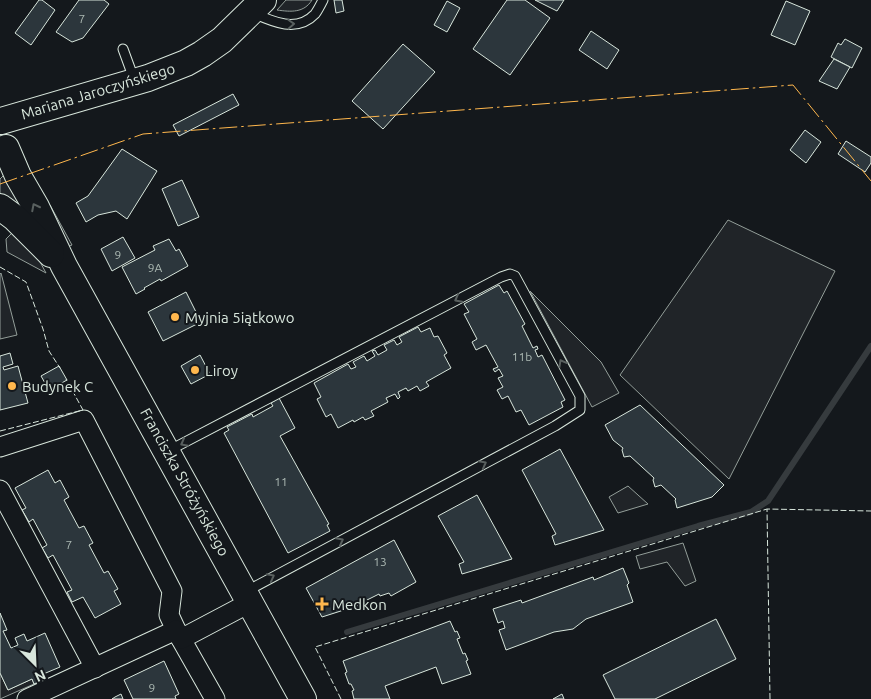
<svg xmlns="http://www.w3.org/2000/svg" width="871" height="699" font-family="Ubuntu,sans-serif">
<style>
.green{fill:#202428;stroke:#939e99}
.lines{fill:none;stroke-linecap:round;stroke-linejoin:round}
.stream{stroke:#363b3e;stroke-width:6}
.building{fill:#2c363c;stroke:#d8e6dc}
.lane-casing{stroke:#d8e6dc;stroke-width:11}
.street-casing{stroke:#d8e6dc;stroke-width:21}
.secondary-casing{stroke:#d8e6dc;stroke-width:28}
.lane{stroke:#14181c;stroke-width:9}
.street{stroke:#14181c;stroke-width:19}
.secondary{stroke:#14181c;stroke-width:26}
.fence{stroke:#d8e6dc;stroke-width:1;stroke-dasharray:6 2.5;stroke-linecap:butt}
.power{stroke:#ffb74d;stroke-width:1;stroke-dasharray:18 4 2.5 4;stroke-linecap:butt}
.oneway{stroke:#59605f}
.poi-dot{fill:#ffb74d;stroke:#14181c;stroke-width:2}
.labels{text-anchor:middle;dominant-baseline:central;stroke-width:4;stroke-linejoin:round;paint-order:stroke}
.number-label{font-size:12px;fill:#adbab4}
.street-label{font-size:15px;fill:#d8e6dc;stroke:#14181c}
.poi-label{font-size:15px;fill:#d8e6dc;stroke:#14181c;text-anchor:start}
</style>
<rect width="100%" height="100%" fill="#14181c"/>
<g class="green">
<path d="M286 0H312C304 13 291 12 277 10Z"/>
<path d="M4 175 20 201 16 205 0 197V179Z"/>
<path d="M43 203 50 205 72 245 67 247Z"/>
<path d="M728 220 835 271 729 479 620 375Z"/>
<path d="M15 230 39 260 46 273 7 252 6 239Z"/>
<path d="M1 273 17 335 0 339V274Z"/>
<path d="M530 291 601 362 619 393 592 407Z"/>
<path d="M628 486 648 504 618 513 609 497Z"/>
<path d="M683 543 696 581 685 586 667 562 640 569 636 556Z"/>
<path d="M0 673 8 690 32 679 34 684 0 699Z"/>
</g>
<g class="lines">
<path class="stream" d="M347 632 698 526 751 512 768 501 871 346"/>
</g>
<g class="building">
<path d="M39 0H42L55 10 31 45 15 33Z"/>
<path d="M79 0H104L109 4 83 38 72 42 56 32Z"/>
<path d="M334 0H342L344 11 336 13Z"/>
<path d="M507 0H525L550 18 510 75 473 49Z"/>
<path d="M535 0H564L557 11Z"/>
<path d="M447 1 460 8 447 32 434 25Z"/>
<path d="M786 1 810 11 795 45 771 35Z"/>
<path d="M591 31 619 50 607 69 579 50Z"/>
<path d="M845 39 862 48 852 68 831 57 838 43 841 45Z"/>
<path d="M403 44 435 72 383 129 352 101Z"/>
<path d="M834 59 850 67 837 89 819 81Z"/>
<path d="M233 94 239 105 179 136 173 125Z"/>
<path d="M805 130 821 142 806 163 790 150Z"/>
<path d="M846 141 871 157V163L865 172 838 154Z"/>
<path d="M122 149 157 171 127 219 116 211 98 215 86 222 76 203 88 196Z"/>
<path d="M182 180 199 217 178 226 162 189Z"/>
<path d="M123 237 135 258 112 271 101 249Z"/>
<path d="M169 239 176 251 179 249 188 266 161 281 160 279 144 288 145 289 136 294 122 267 155 250 153 246Z"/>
<path d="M499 285 504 293 507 291 525 324 522 326 533 348 537 346 538 349 535 350 538 357 542 355 565 400 561 402 563 407 529 425 521 410 516 412 508 396 502 399 497 390 503 387 498 378 503 376 499 369 495 372 493 369 498 367 486 345 476 350 472 342 477 339 464 314 469 312 464 304Z"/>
<path d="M186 292 201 322 163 341 148 312Z"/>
<path d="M418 327 421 332 430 328 434 337 438 336 447 353 444 355 451 368 426 382 429 386 420 391 417 386 408 391 406 388 398 392 400 397 398 399 395 394 386 398 388 402 371 411 374 416 365 420 363 417 354 422 353 420 338 428 331 414 326 417 317 399 321 397 314 383 348 364 351 369 356 367 353 362 364 356 367 361 375 356 372 351 375 350 378 355 387 350 384 345 394 340 397 345 402 342 399 337Z"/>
<path d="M10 353 13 364 3 367 4 370 18 366 28 403 0 410V356Z"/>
<path d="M200 355 210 374 191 384 181 366Z"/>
<path d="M59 366 67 380 49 390 41 376Z"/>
<path d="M279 398 295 428 280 436 329 524 327 525 330 531 288 553 224 433 229 430 227 427 252 414 253 417 273 406 271 403Z"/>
<path d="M640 405 724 485 712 497 677 508 675 500 676 499 661 485 655 487 653 480 654 478 630 456 624 457 622 450 623 448 613 440 605 425Z"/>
<path d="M560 449 604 530 555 545 552 536 556 534 522 470Z"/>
<path d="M48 470 55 483 60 480 69 497 64 500 79 528 84 526 93 543 89 545 104 573 108 571 118 589 114 591 121 604 95 618 83 597 72 602 67 592 72 590 53 555 48 558 42 548 47 545 33 519 29 522 22 510 26 508 15 488Z"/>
<path d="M477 495 512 559 462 574 459 564 464 562 438 516Z"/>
<path d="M394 540 416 582 391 596 389 593 380 596 379 594 367 600 369 602 322 617 306 588Z"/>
<path d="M623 568 629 583 627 585 633 602 586 619 573 629 554 632 506 650 499 630 505 628 503 621 498 623 493 609 521 600 522 603 593 577 594 580Z"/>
<path d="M0 613 7 630 3 631 11 648 18 645 15 638 24 634 27 641 45 633 60 667 41 675 43 680 34 684 32 679 8 690 0 673Z"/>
<path d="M716 619 736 659 655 699H615L603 675Z"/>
<path d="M450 621 455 632 457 631 460 638 457 639 463 654 465 653 468 660 466 661 471 674 442 684 436 667 385 686 390 699H354L352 691 354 690 351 684H349L345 673 347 672 343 661Z"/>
<path d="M164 661 179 694 175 696 176 699H133L124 680Z"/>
<path d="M121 694 123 699H112L115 697Z"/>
<path d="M562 694 564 699H553Z"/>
</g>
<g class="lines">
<defs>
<g id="lane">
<path d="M253 13C273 22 297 33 315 14 318 10 321 4 323 0"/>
<path d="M123 49 134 79"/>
<path d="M168 451 501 277 510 274 515 276 580 396V410L555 426 245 592"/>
</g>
<g id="street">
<path d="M0 447 84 420 172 591 169 615 176 630"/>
<path d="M0 490 95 668"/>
<path d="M181 639 215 699"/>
<path d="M27 699 176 630 181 639 251 602"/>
</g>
<g id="secondary">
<path d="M1 121 148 78 186 63 202 54 222 40 263 0"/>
<path d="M6 148 18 176 36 207 64 266 303 699"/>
<path d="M0 207 15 218 51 254"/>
</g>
</defs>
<use href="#lane" class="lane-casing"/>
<use href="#street" class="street-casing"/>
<use href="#secondary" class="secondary-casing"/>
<use href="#lane" class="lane"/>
<use href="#street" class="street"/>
<use href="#secondary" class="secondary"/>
<g class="fence">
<path d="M0 267 26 282 43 329 49 351 60 368"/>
<path d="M0 431 83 410 66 379"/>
<path d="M341 699 315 647 767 509"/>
<path d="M770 699 767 509 871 511"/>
</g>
<path class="power" d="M0 184 143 134 793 85 871 181"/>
</g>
<defs><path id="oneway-chevron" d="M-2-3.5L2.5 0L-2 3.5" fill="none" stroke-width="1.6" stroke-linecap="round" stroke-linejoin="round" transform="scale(1.25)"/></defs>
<g class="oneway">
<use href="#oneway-chevron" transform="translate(291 24) rotate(-3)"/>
<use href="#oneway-chevron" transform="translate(35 207) rotate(-117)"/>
<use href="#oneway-chevron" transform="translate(458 299) rotate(152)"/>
<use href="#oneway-chevron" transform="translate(562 363) rotate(-119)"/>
<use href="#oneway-chevron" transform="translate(184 443) rotate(152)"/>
<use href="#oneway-chevron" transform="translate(483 464) rotate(-28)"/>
<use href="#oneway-chevron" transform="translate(340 541) rotate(-28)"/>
<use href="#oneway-chevron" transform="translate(271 577) rotate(-28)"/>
</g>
<g class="poi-dot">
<circle cx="175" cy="317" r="5"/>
<circle cx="195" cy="370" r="5"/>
<circle cx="12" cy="386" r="5"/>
<path d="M319.5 596.5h5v5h5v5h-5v5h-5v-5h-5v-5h5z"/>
</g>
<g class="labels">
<g class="number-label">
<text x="82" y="18">7</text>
<text x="118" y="254">9</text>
<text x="155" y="267">9A</text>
<text x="522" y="356">11b</text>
<text x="281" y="481">11</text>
<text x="69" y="544">7</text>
<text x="380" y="561">13</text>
<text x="152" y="687">9</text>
</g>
<g class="street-label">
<text transform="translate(98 91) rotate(-17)">Mariana Jaroczyńskiego</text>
<text transform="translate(185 482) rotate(61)">Franciszka Stróżyńskiego</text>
</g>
<g class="poi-label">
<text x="185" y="317">Myjnia 5iątkowo</text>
<text x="205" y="370">Liroy</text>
<text x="22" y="386">Budynek C</text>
<text x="332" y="604">Medkon</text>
</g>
</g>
<g transform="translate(35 664) rotate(156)" stroke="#14181c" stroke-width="4" paint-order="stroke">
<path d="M0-4L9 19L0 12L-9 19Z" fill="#d8e6dc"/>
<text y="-8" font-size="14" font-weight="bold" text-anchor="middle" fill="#d8e6dc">N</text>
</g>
</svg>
